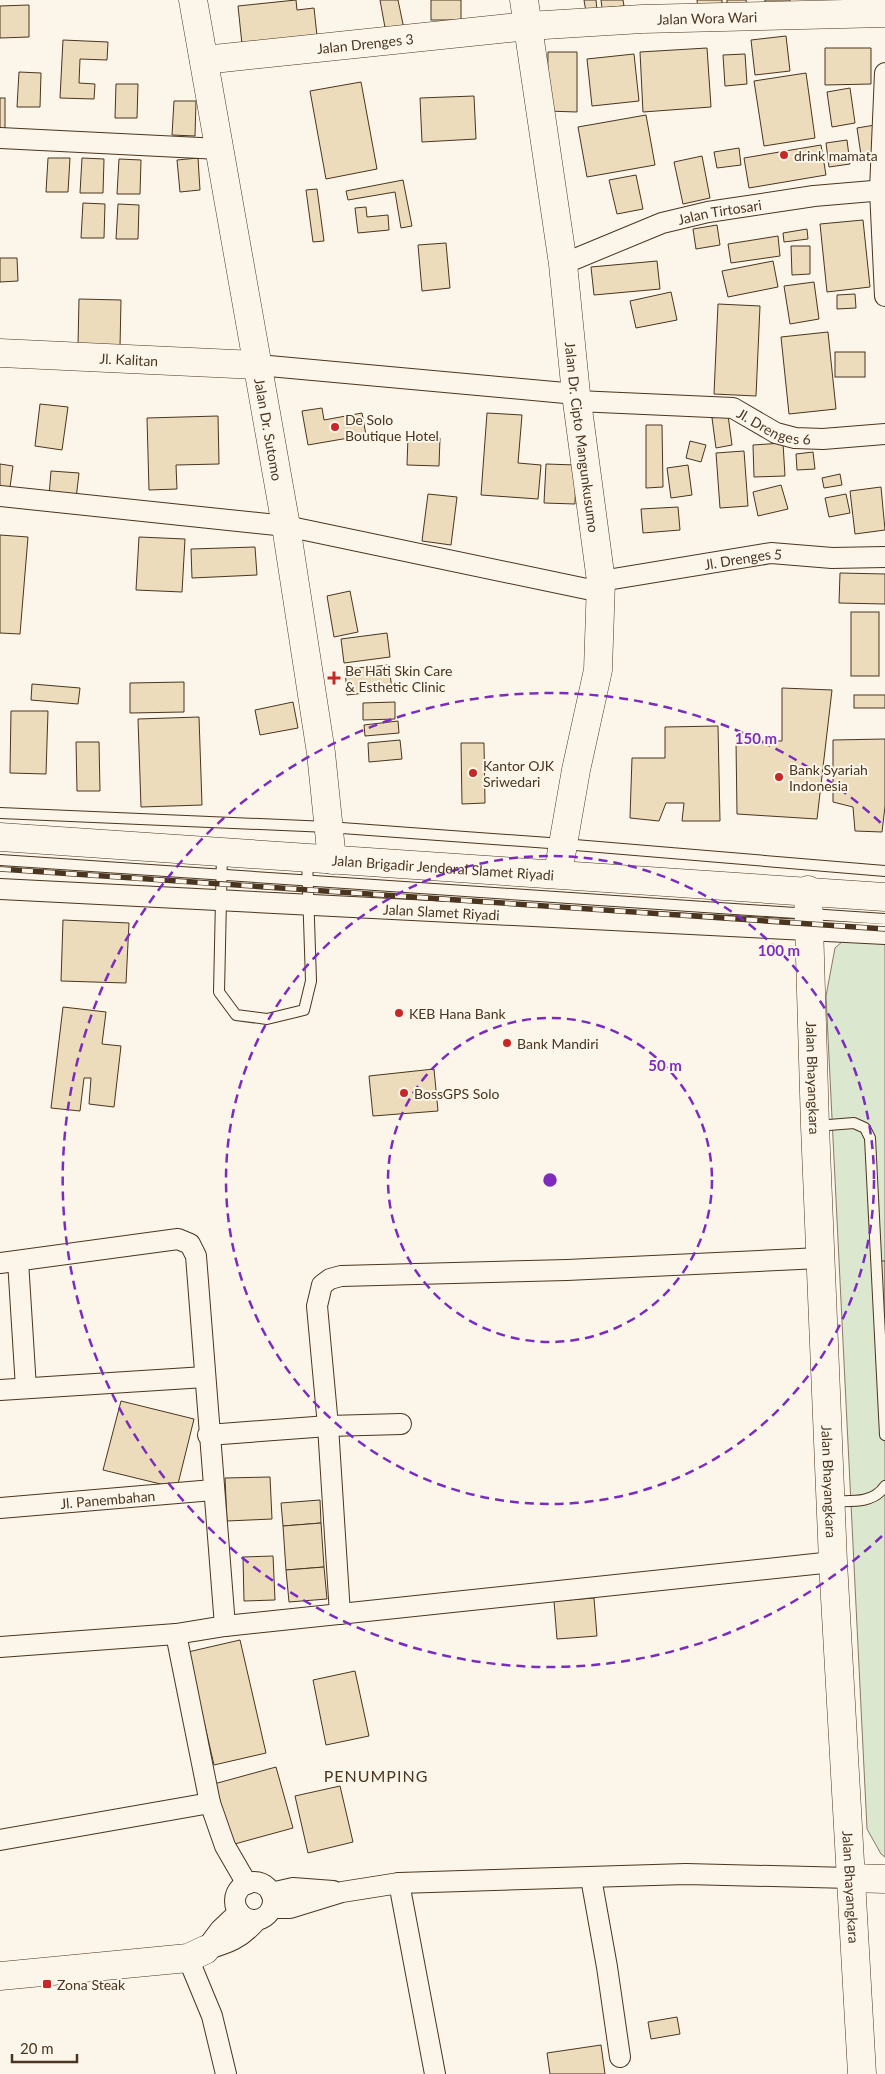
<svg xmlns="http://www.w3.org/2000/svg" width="885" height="2074" font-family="Lato,sans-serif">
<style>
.green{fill:#dce7d0;stroke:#887966}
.building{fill:#ecdcbc;stroke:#4a3520}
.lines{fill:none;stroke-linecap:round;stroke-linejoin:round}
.lane-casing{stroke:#4a3520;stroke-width:12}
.street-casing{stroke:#4a3520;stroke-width:22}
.secondary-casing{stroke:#4a3520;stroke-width:29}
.primary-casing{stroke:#4a3520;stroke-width:29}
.lane{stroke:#fbf6e9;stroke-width:10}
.street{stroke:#fbf6e9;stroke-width:20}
.secondary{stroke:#fbf6e9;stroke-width:28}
.primary{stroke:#fbf6e9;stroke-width:28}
.rail-casing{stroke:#4a3520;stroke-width:5.5}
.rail{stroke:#fbf6e9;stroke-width:4;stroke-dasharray:11;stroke-linecap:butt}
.ring{fill:none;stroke:#7b2cbf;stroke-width:2.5;stroke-dasharray:9 6}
.poi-dot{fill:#c62828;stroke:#fbf6e9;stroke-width:2}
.labels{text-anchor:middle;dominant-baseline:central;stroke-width:4;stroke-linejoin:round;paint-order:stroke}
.street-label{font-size:14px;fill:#4a3520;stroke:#fbf6e9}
.poi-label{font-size:14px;fill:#4a3520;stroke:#fbf6e9;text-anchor:start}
.quarter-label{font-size:16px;letter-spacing:1px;fill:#4a3520;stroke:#fbf6e9}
.centre{fill:#7b2cbf;stroke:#fbf6e9;stroke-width:2.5}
.ring-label{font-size:15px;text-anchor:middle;font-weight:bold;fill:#7b2cbf;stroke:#fbf6e9;stroke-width:4;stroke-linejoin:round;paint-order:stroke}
</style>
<rect width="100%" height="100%" fill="#fbf6e9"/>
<path class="green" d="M844 940 885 942V1857L881 1854 867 1829 826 996 835 948Z"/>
<g class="building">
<path d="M296 0 297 10 314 8 318 45 243 54 238 6Z"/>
<path d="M380 0H398L404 29 386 33Z"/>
<rect x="431" y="0" width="30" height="20"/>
<path d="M584 0H596L597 10 586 12Z"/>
<path d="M601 0H623L624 6 602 8Z"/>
<path d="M697 0H722V7L698 10Z"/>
<path d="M727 0H746L747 5 727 8Z"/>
<path d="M765 0H790V3L765 5Z"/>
<path d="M29 5V37L0 38V6Z"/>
<path d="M786 36 790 71 755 75 751 40Z"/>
<path d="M63 40 108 42 107 60 80 59 79 83 95 84 94 99 60 98Z"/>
<path d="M707 48 711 107 643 112 640 52Z"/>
<path d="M825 48H871V84L825 85Z"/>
<path d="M548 52H577V112L547 111Z"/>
<path d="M634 54 639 101 592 106 587 59Z"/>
<path d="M745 54 747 84 725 86 723 55Z"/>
<path d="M19 72 41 73 40 107H17Z"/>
<path d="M806 73 815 138 764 146 754 81Z"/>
<path d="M361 82 377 169 326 179 310 91Z"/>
<path d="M116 84H138L137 118H115Z"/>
<path d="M850 88 855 123 832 127 827 92Z"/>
<path d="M474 96 476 139 422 142 420 98Z"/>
<rect x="0" y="98" width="5" height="31"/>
<path d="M174 101H196L195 136 172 135Z"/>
<path d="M646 115 655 165 587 177 578 127Z"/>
<path d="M875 125 879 152 861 155 857 128Z"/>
<path d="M847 140 850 164 829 167 826 143Z"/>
<path d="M821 145 826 175 749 188 744 158Z"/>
<path d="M739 148 741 165 717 168 714 152Z"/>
<path d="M702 156 710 198 683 204 674 162Z"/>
<path d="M48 158H70L68 192H46Z"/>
<path d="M82 158 104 159 103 193H80Z"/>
<path d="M198 158 200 190 180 192 177 160Z"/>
<path d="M119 159 141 160 140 194H117Z"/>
<path d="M636 175 643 209 617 214 609 180Z"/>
<path d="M403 180 412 226 401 228 395 192 348 200 346 191Z"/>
<path d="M317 189 324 241 313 242 306 190Z"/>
<path d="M83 203 105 204 104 238H81Z"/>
<path d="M118 204 139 205 138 239H116Z"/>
<path d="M366 207 367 217 388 215 389 230 358 233 355 208Z"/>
<path d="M863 220 870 287 827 292 820 224Z"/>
<path d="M717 225 720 245 696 249 693 229Z"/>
<path d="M807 229 808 239 784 242 783 233Z"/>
<path d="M778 236 780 256 731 263 728 244Z"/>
<path d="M446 243 450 288 422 291 418 245Z"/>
<path d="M791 246H810V274L792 275Z"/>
<path d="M0 258H17L18 281 0 282Z"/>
<path d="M657 261 660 289 594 295 591 267Z"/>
<path d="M773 261 778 287 728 297 722 271Z"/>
<path d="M814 282 819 319 790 324 784 286Z"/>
<path d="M671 292 677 320 636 328 630 301Z"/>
<path d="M855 294 856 308 837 309V295Z"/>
<path d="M79 299 121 300 120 347 78 345Z"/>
<path d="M718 304 760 306 756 396 714 394Z"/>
<path d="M828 332 836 409 789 414 781 337Z"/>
<rect x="835" y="352" width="30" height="25"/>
<path d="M40 404 68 407 62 450 35 446Z"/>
<path d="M322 408 324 420 362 413 366 435 308 445 302 411Z"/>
<path d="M487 413 522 415 518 463 541 465 538 499 481 495Z"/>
<path d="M728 415 732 445 716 448 712 418Z"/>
<path d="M218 416 219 464 176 465 177 489 149 490 147 418Z"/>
<path d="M646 425H662L663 487 646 488Z"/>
<path d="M408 437 440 438 439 466 407 465Z"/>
<path d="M690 441 706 445 701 462 686 458Z"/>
<path d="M783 443 785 476 754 477 753 445Z"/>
<path d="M744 451 748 506 720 508 716 453Z"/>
<path d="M813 452 815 469 797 470 796 454Z"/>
<path d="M0 464 13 466 9 494 0 493Z"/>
<path d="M546 464 576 465 575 504 544 503Z"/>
<path d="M688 465 692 495 671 498 667 468Z"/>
<path d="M51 471 79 473 76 499 49 496Z"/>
<path d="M840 474 842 485 824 488 822 478Z"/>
<path d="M781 485 788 509 758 516 753 492Z"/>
<path d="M881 487 885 530 855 534 850 491Z"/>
<path d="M428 494 457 497 451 545 422 541Z"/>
<path d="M846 494 850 513 829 517 825 498Z"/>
<path d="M678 507 680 530 643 533 641 509Z"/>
<path d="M0 535 28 537 20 634 0 633Z"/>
<path d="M139 537 185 539 182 592 136 590Z"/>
<path d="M255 547 257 575 192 578 191 549Z"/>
<path d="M840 573 885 574V604L839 603Z"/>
<path d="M350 591 358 632 334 637 327 596Z"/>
<rect x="851" y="612" width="28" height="64"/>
<path d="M387 633 390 657 344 663 341 639Z"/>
<path d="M389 665 392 690 347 695 345 669Z"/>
<path d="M184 682V712L130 713V683Z"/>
<path d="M32 684 80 688 78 704 31 700Z"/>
<path d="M782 688 832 690 817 819 737 814 736 741H782Z"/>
<rect x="854" y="695" width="31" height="13"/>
<path d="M293 702 298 728 260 735 255 710Z"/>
<path d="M395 702V719L363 720V703Z"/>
<path d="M11 711H48L46 774 10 773Z"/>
<path d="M199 717 202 805 141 807 138 719Z"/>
<path d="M398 721 399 733 365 736 364 725Z"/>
<path d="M718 726 720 821H682L684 803H666L659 821 630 818 632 758H665V727Z"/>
<path d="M885 739V806L882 832 855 831 853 807 833 802V740Z"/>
<path d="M400 740 402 759 369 762 368 743Z"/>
<path d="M76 742H99L100 791H77Z"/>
<path d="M461 743H484L485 803 462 804Z"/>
<path d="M63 920 129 923 126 983 61 981Z"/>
<path d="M63 1007 106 1012 102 1044 121 1046 114 1107 89 1104 91 1078H84L80 1111 51 1108Z"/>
<path d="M434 1069 438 1111 373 1116 369 1076Z"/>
<path d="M880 1261H885V1330H884Z"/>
<path d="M121 1401 194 1419 177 1488 103 1470Z"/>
<path d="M270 1477 272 1519 227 1521 225 1478Z"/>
<path d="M320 1500 321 1523 283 1526 281 1503Z"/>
<path d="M321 1523 324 1567 286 1570 283 1526Z"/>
<path d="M273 1556 275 1600 244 1601 243 1557Z"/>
<path d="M324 1567 327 1599 289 1602 286 1570Z"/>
<path d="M594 1598 597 1636 557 1639 554 1601Z"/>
<path d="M240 1640 266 1753 214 1765 188 1652Z"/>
<path d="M355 1671 369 1736 326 1745 313 1680Z"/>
<path d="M276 1767 293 1828 231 1845 214 1784Z"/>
<path d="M340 1786 353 1842 308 1853 295 1796Z"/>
<path d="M677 2017 680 2034 651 2039 648 2022Z"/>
<path d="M601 2045 605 2074H550L547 2053Z"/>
</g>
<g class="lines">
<defs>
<g id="lane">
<path d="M0 813 328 827 563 844 885 871"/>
<path d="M222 853 219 992 236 1015 267 1019 304 1010 311 981 307 859"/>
<path d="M0 860 885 919"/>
<path d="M816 1126 854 1123 865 1128 870 1138 885 1435"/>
<path d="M831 1501C851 1501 873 1504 885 1486"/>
</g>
<g id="street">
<path d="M885 73 880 190 885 296"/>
<path d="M0 138 220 149"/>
<path id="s1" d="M563 264 662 223 708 212 814 196 885 190"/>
<path d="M258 365 576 394"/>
<path id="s2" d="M577 401 733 408 776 433 795 438 823 439 885 434"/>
<path d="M0 496 286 526 601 592"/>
<path id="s3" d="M601 581 771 553 832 558 885 557"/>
<path id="s4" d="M0 889 885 934"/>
<path d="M18 1261 26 1388"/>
<path d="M0 1263 178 1239 190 1244 196 1256 225 1626"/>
<path d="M0 1390 205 1377"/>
<path d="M208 1435 328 1426 401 1424"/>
<path id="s5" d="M0 1508 213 1490"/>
<path d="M340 1614 328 1426 317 1306 322 1285 330 1279 341 1276 567 1270 820 1258"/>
<path d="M176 1634 210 1803 225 1846 247 1884"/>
<path d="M0 1647 176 1634 225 1626 833 1562"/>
<path d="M0 1840 210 1803"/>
<path d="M591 1878 607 1967 620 2057"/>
<circle cx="254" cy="1901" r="19"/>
<path d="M399 1883 435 2074"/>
<path d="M271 1893 293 1888 333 1891"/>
<path d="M272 1908H290L342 1892 399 1883 686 1874 850 1878"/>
<path d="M205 1950C228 1943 241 1939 257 1920"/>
<path d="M205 1950 220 1930 239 1912"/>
<path d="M188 1958 212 2016 226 2074"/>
</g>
<g id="secondary">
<path id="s6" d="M193 0 286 526 321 753 332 860"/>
<path id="s7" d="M524 0 563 264 576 394 601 581 598 670 576 770 558 873"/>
<path id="s8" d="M204 60 528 26 642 19 885 13"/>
<path id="s9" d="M0 353 258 365"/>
<path id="s10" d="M808 890 815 1126 833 1562 862 2074"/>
<path d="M850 1878 885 1879"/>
<path d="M0 1976 188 1958 205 1950"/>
</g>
<g id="primary">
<path id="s11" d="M0 837 885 897"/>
</g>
</defs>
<use href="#lane" class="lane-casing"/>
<use href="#street" class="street-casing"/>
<use href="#secondary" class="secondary-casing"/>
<use href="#primary" class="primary-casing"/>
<use href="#lane" class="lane"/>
<use href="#street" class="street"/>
<use href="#secondary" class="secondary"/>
<use href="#primary" class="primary"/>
<defs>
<path id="rail" d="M0 869 885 929"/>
</defs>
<use href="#rail" class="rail-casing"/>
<use href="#rail" class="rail"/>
</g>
<g class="ring">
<circle cx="550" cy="1180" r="162"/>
<circle cx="550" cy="1180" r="324"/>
<path d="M882 1536A487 487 0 1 1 882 824"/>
</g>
<g class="poi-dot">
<circle cx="784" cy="155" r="5"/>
<circle cx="335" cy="427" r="5"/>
<path d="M331.5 670.5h5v5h5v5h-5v5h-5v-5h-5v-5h5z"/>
<circle cx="473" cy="773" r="5"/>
<circle cx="779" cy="777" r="5"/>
<circle cx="399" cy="1013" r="5"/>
<circle cx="507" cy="1043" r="5"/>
<circle cx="404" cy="1093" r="5"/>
<rect x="42" y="1979" width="10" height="10" rx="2.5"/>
</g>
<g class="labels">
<g class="street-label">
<text stroke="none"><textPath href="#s8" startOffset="505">Jalan Wora Wari</textPath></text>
<text stroke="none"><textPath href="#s8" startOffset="162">Jalan Drenges 3</textPath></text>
<text stroke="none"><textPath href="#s1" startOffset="166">Jalan Tirtosari</textPath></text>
<text stroke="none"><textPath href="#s9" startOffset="129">Jl. Kalitan</textPath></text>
<text stroke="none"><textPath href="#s2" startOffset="202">Jl. Drenges 6</textPath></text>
<text stroke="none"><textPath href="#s6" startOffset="436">Jalan Dr. Sutomo</textPath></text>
<text stroke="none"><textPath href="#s7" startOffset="441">Jalan Dr. Cipto Mangunkusumo</textPath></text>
<text stroke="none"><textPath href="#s3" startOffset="144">Jl. Drenges 5</textPath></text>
<text stroke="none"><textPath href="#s11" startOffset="444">Jalan Brigadir Jenderal Slamet Riyadi</textPath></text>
<text stroke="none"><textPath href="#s4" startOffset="442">Jalan Slamet Riyadi</textPath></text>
<text stroke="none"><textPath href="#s10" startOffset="188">Jalan Bhayangkara</textPath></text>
<text stroke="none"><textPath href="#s10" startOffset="592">Jalan Bhayangkara</textPath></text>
<text stroke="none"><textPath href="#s5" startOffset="108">Jl. Panembahan</textPath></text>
<text stroke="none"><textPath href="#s10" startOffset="998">Jalan Bhayangkara</textPath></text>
</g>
<g class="poi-label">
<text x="794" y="155">drink mamata</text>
<text x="345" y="419">De Solo<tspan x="345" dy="16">Boutique Hotel</tspan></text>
<text x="345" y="670">Be Hati Skin Care<tspan x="345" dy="16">&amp; Esthetic Clinic</tspan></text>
<text x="483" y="765">Kantor OJK<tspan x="483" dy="16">Sriwedari</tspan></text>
<text x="789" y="769">Bank Syariah<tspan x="789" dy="16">Indonesia</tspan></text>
<text x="409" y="1013">KEB Hana Bank</text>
<text x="517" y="1043">Bank Mandiri</text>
<text x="414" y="1093">BossGPS Solo</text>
<text x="57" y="1984">Zona Steak</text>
</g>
<g class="quarter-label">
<text x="376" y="1775">PENUMPING</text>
</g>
</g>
<circle cx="550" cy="1180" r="8" class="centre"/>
<g class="ring-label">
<text x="756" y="744">150 m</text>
<text x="779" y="956">100 m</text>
<text x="665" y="1071">50 m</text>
</g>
<path d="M12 2054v8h65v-8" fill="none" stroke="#4a3520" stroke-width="2.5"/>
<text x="20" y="2054" font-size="15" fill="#4a3520" stroke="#fbf6e9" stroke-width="4" paint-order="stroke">20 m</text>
</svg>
